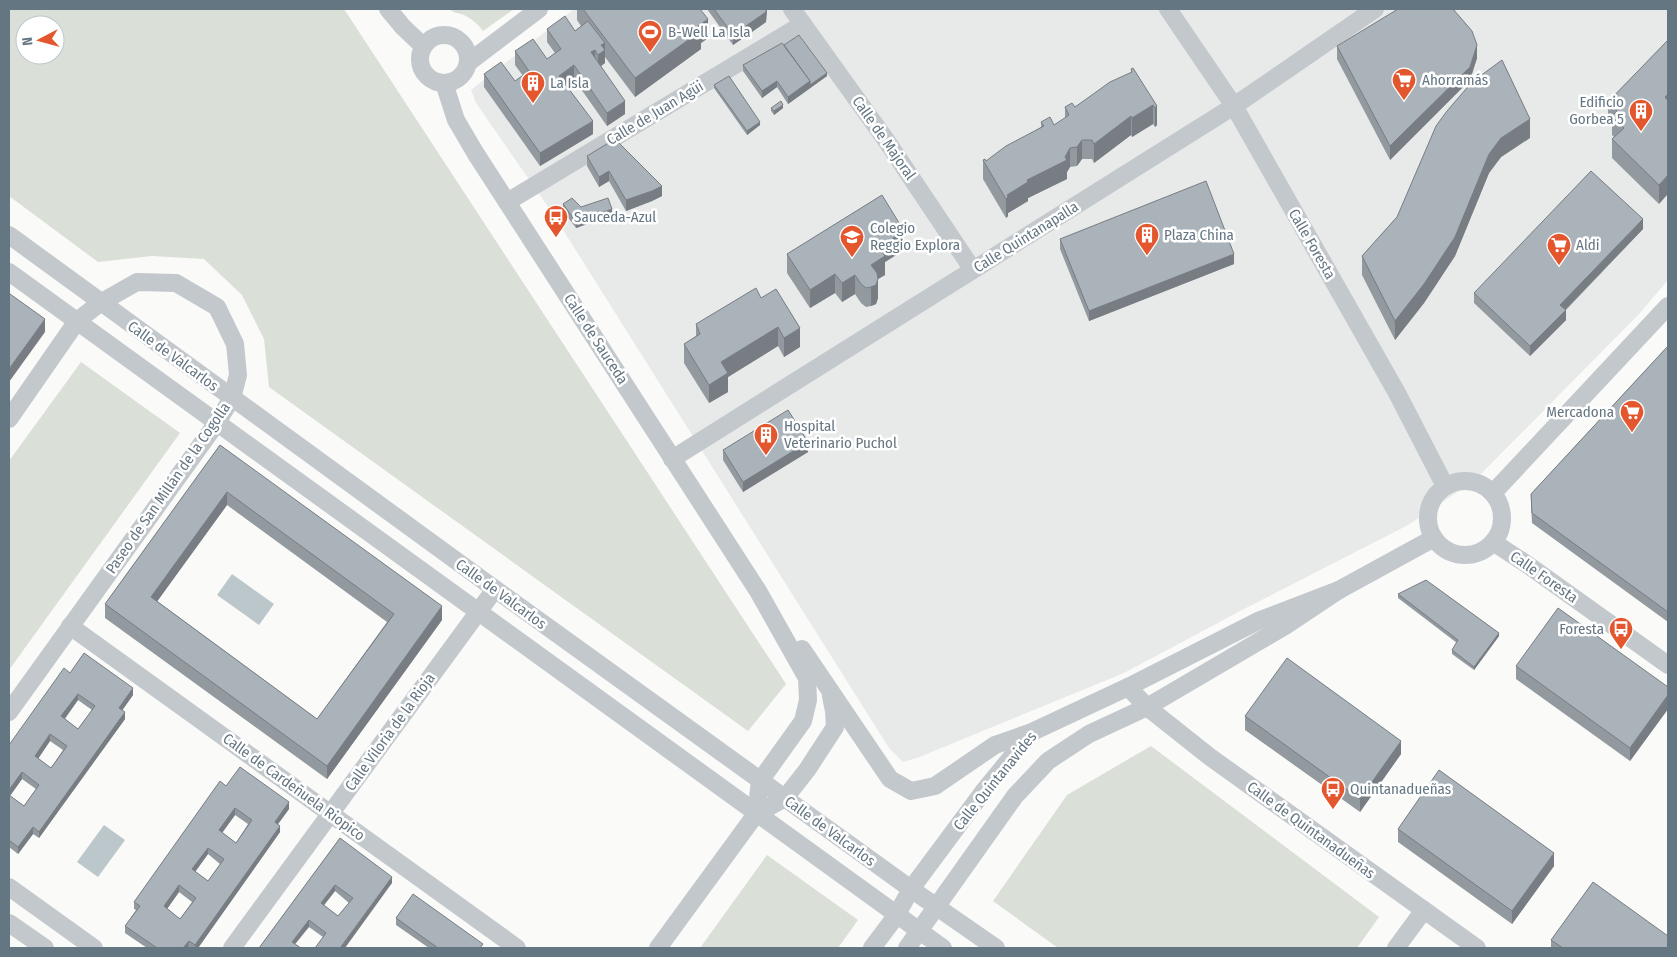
<svg xmlns="http://www.w3.org/2000/svg" width="1677" height="957" font-family="'Fira Sans Condensed',sans-serif">
<style>
.built{fill:#e8e9e9}
.green{fill:#dadfd7;fill-rule:evenodd}
.water{fill:#bbc7cb}
.lines{fill:none;stroke-linecap:round;stroke-linejoin:round}
.minor{stroke:#c3c8cc;stroke-width:18}
.wall{fill:#929a9f;fill-rule:evenodd}
.shaded-wall{fill:#777d82}
.building{fill:#aab3b9;stroke:#777d82;fill-rule:evenodd}
.labels{text-anchor:middle;dominant-baseline:central;stroke-width:5;stroke-linejoin:round;paint-order:stroke}
.poi-label{font-size:15px;fill:#657683;stroke:#fff;text-anchor:start}
.street-label{font-size:15px;fill:#657683;stroke:#fff}
</style>
<rect width="100%" height="100%" fill="#fafaf8"/>
<path class="built" d="M574 9H1668V280L1640 313 1474 481 1408 525 1244 609 1124 673 917 758 903 762 889 748 553 214 476 103 471 90Z"/>
<g class="green">
<path d="M9 9H344L786 684 748 731 269 387 264 339 242 295 204 259 152 256 98 262 9 196ZM25 25H55V55H25Z"/>
<path d="M449 9H514L483 31C478 24 472 19 464 15 459 13 453 13 449 9Z"/>
<path d="M81 362 180 433 9 670V461Z"/>
<path d="M1151 746 1379 917 1357 948H1058L993 901 1067 795Z"/>
<path d="M767 855 858 920 838 948H700Z"/>
</g>
<g class="water">
<path d="M232 574 274 604 259 625 217 595Z"/>
<path d="M104 825 125 840 98 877 77 862Z"/>
</g>
<g class="lines">
<g class="minor">
<path d="M388 9 403 27 423 46"/>
<path d="M792 9 886 140 973 270"/>
<path d="M1168 9 1234 106 1397 393 1445 486"/>
<circle cx="444" cy="59" r="24"/>
<path d="M469 62 539 9"/>
<path d="M444 83 456 120 476 154 758 591 807 678 808 700 803 721 760 781 756 814"/>
<path d="M507 202 803 24"/>
<path d="M9 235 495 589 911 889 996 948"/>
<path d="M9 272 943 948"/>
<path d="M9 419 77 321 100 303 137 282 176 283 217 307 235 344 238 375 232 398 216 424 9 712"/>
<path d="M672 459 1234 106 1375 9"/>
<circle cx="1465" cy="518" r="37"/>
<path d="M1493 493 1668 306"/>
<path d="M1493 542 1528 565 1668 665"/>
<path d="M70 626 517 948"/>
<path d="M802 649 890 779 911 791 935 786 995 745 1032 732 1128 687 1258 621 1339 590"/>
<path d="M1128 687 1147 707 1210 757 1477 948"/>
<path d="M9 887 94 948"/>
<path d="M9 923 45 948"/>
<path d="M232 948 495 589"/>
<path d="M658 948 756 814 785 798 807 770 835 727 834 711 831 696"/>
<path d="M872 948 896 916 911 889 983 792 1032 732"/>
<path d="M907 948 1015 796 1048 761 1089 734 1147 707 1285 626 1339 590 1434 538"/>
<path d="M1396 948 1424 910"/>
</g>
</g>
<g class="wall">
<path d="M577 9H700L708 38 701 43V49L635 97 605 57V63L601 66 625 114 607 126 574 79 566 85 593 134 540 166 484 87V74L515 81 523 76 515 65V51L547 59 555 53 547 42V29L575 31 581 26 577 20Z"/>
<path d="M707 9H767L766 22 733 45Z"/>
<path d="M1668 40 1659 204 1612 158V139L1614 137 1612 135V125L1608 121V102Z"/>
<path d="M784 45 827 76 788 104 777 87 762 98 743 71V65Z"/>
<path d="M1337 46 1477 58 1470 80 1390 160 1337 59Z"/>
<path d="M1131 69 1157 106V125L1155 127 1153 124 1132 137 1131 135 1094 163 1092 159H1082L1077 166 1070 167 1067 172V179L1028 198V201L1008 213V216L1006 218 983 179V160L986 161 1041 127V122L1054 125 1065 118V107H1075L1131 73Z"/>
<path d="M714 85 760 125 747 135 714 88Z"/>
<path d="M771 108H783L774 115 771 111Z"/>
<path d="M1530 138 1501 157 1489 173 1455 256 1424 303 1395 340 1362 275V256L1397 217Z"/>
<path d="M587 156 662 196 652 201 626 211 609 181 599 187 587 166Z"/>
<path d="M563 204 581 207 612 215 576 228 563 211Z"/>
<path d="M1643 229 1566 310V320L1530 356 1474 303V293Z"/>
<path d="M1060 239 1234 264 1089 321 1060 249Z"/>
<path d="M904 250 885 262V275L878 279V298L876 304 871 306 866 307 861 303 855 294 842 302 835 293 810 308 787 273V254Z"/>
<path d="M761 298 800 347 784 357 778 346 728 377V392L709 403 684 363V344L696 336V324Z"/>
<path d="M1668 346V622L1532 523 1531 504V494Z"/>
<path d="M220 445 442 620 327 779 105 618V604ZM227 505 387 622 317 719 157 601Z"/>
<path d="M723 450 808 452 743 492 723 460Z"/>
<path d="M1398 594 1499 636 1474 670 1452 654V650L1457 643 1398 598Z"/>
<path d="M1516 666 1668 687V709L1630 761 1516 679Z"/>
<path d="M70 673 133 695 122 710 125 719 39 838 33 834 18 854 9 847V745ZM78 700 92 710 78 729 65 719ZM50 741 63 750 51 768 38 759ZM22 779 36 789 24 806 10 796Z"/>
<path d="M1245 716 1401 754 1360 812 1245 730Z"/>
<path d="M226 786 289 809 278 824 280 832 198 948H147L125 933V926L136 910 134 909V902ZM235 815 248 824 236 843 222 833ZM208 854 220 864 208 881 195 872ZM179 892 192 902 180 919 167 909Z"/>
<path d="M1398 829 1554 866 1512 924 1398 842Z"/>
<path d="M340 838 392 883 323 937 309 927 259 948ZM335 891 349 903 338 916 324 905Z"/>
<path d="M396 918 483 948H429L396 925Z"/>
<path d="M1551 940 1668 948H1551Z"/>
</g>
<g class="shaded-wall">
<path d="M767 9 766 22 733 45V35Z"/>
<path d="M708 19V38L701 43V49L635 97V78Z"/>
<path d="M605 43V63L598 68V55L601 45Z"/>
<path d="M1477 45V58L1470 80 1390 160V146Z"/>
<path d="M595 50V63L591 52Z"/>
<path d="M574 65V79L559 89V76Z"/>
<path d="M827 73V76L788 104V97L810 81Z"/>
<path d="M777 81V87L762 98V91Z"/>
<path d="M1668 94V113L1665 97Z"/>
<path d="M625 101V114L607 126V113Z"/>
<path d="M783 105V108L774 115V111Z"/>
<path d="M1153 105V124L1132 137V118Z"/>
<path d="M1157 106V125L1155 127V108Z"/>
<path d="M1131 116V135L1094 163V144Z"/>
<path d="M1530 119V138L1501 157 1489 173 1455 256 1424 303 1395 340V321L1489 154 1501 138Z"/>
<path d="M593 121V134L540 166V153Z"/>
<path d="M760 122V125L747 135V131Z"/>
<path d="M1082 140V159L1077 166V147Z"/>
<path d="M1070 148V167L1067 172V179L1028 198V201L1008 213V216L1006 218V199L1007 195 1027 180 1065 157Z"/>
<path d="M609 171V181L599 187V177Z"/>
<path d="M1668 175V194L1659 204V185Z"/>
<path d="M662 186V196L652 201 626 211V200Z"/>
<path d="M612 209V215L576 228V222Z"/>
<path d="M1643 219V229L1560 315V305Z"/>
<path d="M904 231V250L885 262V275L878 279V298L876 304 871 306V265L879 247Z"/>
<path d="M1234 254V264L1089 321V311Z"/>
<path d="M835 274V293L810 308V290Z"/>
<path d="M855 275V294L842 302V283Z"/>
<path d="M1566 310V320L1530 356V346Z"/>
<path d="M45 319V332L9 382V369Z"/>
<path d="M778 327V346L728 377V392L709 403V385L721 362Z"/>
<path d="M800 328V347L784 357V338Z"/>
<path d="M808 442V452L743 492V482Z"/>
<path d="M227 492V505L151 610V597Z"/>
<path d="M442 606V620L327 779V766Z"/>
<path d="M1499 633V636L1474 670V667Z"/>
<path d="M133 688V695L119 715V708Z"/>
<path d="M78 694V700L61 723V716Z"/>
<path d="M1668 695V709L1630 761V748Z"/>
<path d="M125 712V719L39 838V832Z"/>
<path d="M50 734V741L35 763V756Z"/>
<path d="M1401 741V754L1360 812V799Z"/>
<path d="M22 772V779L9 797V790Z"/>
<path d="M289 802V809L275 828V822Z"/>
<path d="M235 808V815L219 837V830Z"/>
<path d="M280 826V832L198 948H195V945Z"/>
<path d="M33 827V834L18 854V847Z"/>
<path d="M208 848V854L192 876V869Z"/>
<path d="M1554 853V866L1512 924V911Z"/>
<path d="M392 877V883L345 948H340Z"/>
<path d="M179 885V892L164 913V906Z"/>
<path d="M335 885V891L321 909V903Z"/>
<path d="M309 920V927L292 948V942Z"/>
<path d="M189 941 188 948H183Z"/>
</g>
<g class="building">
<path d="M583 9H700L708 19 698 26 701 31 635 78Z"/>
<path d="M714 9H766V12L733 35Z"/>
<path d="M1398 9H1453L1472 31 1477 45 1470 67 1390 146 1337 46Z"/>
<path d="M565 16 575 31 588 21 605 43 601 45 605 50 598 55 595 50 591 52 625 101 607 113 574 65 559 76 593 121 540 153 484 74 501 62 515 81 529 71 515 51 533 39 547 59 561 49 547 29Z"/>
<path d="M799 35 827 73 810 85V81L784 45Z"/>
<path d="M1668 40V94L1665 97 1668 101V175L1659 185 1612 139 1624 128 1612 116 1617 111 1608 102Z"/>
<path d="M782 43 810 81 788 97 777 81 762 91 743 65Z"/>
<path d="M1502 60 1530 119 1501 138 1489 154 1455 237 1424 284 1395 321 1362 256 1397 217 1436 126 1447 111 1472 82Z"/>
<path d="M1133 68 1157 106 1155 108 1153 105 1132 118 1131 116 1094 144 1092 140H1082L1077 147 1070 148 1065 157 1067 160 1027 180 1028 182 1007 195 1008 197 1006 199 983 160 985 159 986 161 1006 146 1044 126 1041 122 1050 117 1054 125 1069 115 1065 107 1072 103 1075 107 1110 82 1132 72 1131 69Z"/>
<path d="M729 76 760 122 747 131 714 85Z"/>
<path d="M781 101 783 105 774 111 771 108Z"/>
<path d="M615 139 662 186 652 191 626 200 609 171 599 177 587 156Z"/>
<path d="M1591 171 1643 219 1560 305 1566 310 1530 346 1474 293Z"/>
<path d="M1206 181 1234 254 1089 311 1060 239Z"/>
<path d="M882 195 904 231 879 247 885 256 871 265 877 273 878 279 876 285 871 287 866 288 861 284 855 275 842 283 835 274 810 290 787 254Z"/>
<path d="M572 198 581 207 608 198 612 209 576 222 563 204Z"/>
<path d="M756 288 761 298 776 289 800 328 784 338 778 327 721 362 728 373 709 385 684 344 700 334 696 324Z"/>
<path d="M10 294 45 319 9 369V296Z"/>
<path d="M1668 346V612L1532 513 1531 494Z"/>
<path d="M788 410 808 442 743 482 723 450Z"/>
<path d="M220 445 442 606 327 766 105 604ZM227 492 394 614 317 719 151 597Z"/>
<path d="M1426 580 1499 633 1474 667 1452 650 1458 640 1398 594Z"/>
<path d="M1558 608 1668 687V695L1630 748 1516 666Z"/>
<path d="M84 653 133 688 119 708 125 712 39 832 33 827 18 847 9 840V795L24 806 39 785 22 772 9 790V745L64 668 70 673ZM78 694 95 706 78 729 61 716ZM50 734 67 746 51 768 35 756Z"/>
<path d="M1287 658 1401 741 1360 799 1245 716Z"/>
<path d="M240 767 289 802 275 822 280 826 195 945 189 941 183 948H157L125 926 140 906 134 902 220 781 226 786ZM235 808 252 820 236 843 219 830ZM208 848 224 859 208 881 192 869ZM179 885 196 898 180 919 164 906Z"/>
<path d="M1439 770 1554 853 1512 911 1398 829Z"/>
<path d="M340 838 392 877 340 948H315L326 933 309 920 292 942 301 948H259ZM335 885 353 898 338 916 321 903Z"/>
<path d="M1593 882 1668 936V948H1563L1551 940Z"/>
<path d="M413 894 483 944 480 948H438L396 918Z"/>
</g>
<defs>
<symbol id="stadium-pin" viewBox="-11 -11 22 30"><path d="M0 17L-7.5 6A9.5 9.5 0 1 1 7.5 6Z" fill="#e4572e" stroke="#fff"/><path d="M0-5a6.5 5 0 1 0 0 10a6.5 5 0 1 0 0-10ZM-3.5-1.8h7v3.6h-7Z" fill="#fff"/></symbol>
<symbol id="supermarket-pin" viewBox="-11 -11 22 30"><path d="M0 17L-7.5 6A9.5 9.5 0 1 1 7.5 6Z" fill="#e4572e" stroke="#fff"/><path d="M-6-5.5h2.5l.6 2H6L4.5 2H-2.5L-4.4-4H-6ZM-1.5 3.2a1.3 1.3 0 1 0 .1 0ZM3 3.2a1.3 1.3 0 1 0 .1 0Z" fill="#fff"/></symbol>
<symbol id="building-pin" viewBox="-11 -11 22 30"><path d="M0 17L-7.5 6A9.5 9.5 0 1 1 7.5 6Z" fill="#e4572e" stroke="#fff"/><path d="M-4-6H4V6H1V3H-1V6H-4ZM-2.5-4.3h1.7v1.8h-1.7ZM.8-4.3h1.7v1.8H.8ZM-2.5-1h1.7V.8h-1.7ZM.8-1h1.7V.8H.8Z" fill="#fff"/></symbol>
<symbol id="bus-pin" viewBox="-11 -11 22 30"><path d="M0 17L-7.5 6A9.5 9.5 0 1 1 7.5 6Z" fill="#e4572e" stroke="#fff"/><path d="M-5-6H5V4H4V6H2V4H-2V6H-4V4H-5ZM-3.5-4V0h7V-4ZM-3.5 1.2v1.5H-2V1.2ZM2 1.2v1.5H3.5V1.2Z" fill="#fff"/></symbol>
<symbol id="school-pin" viewBox="-11 -11 22 30"><path d="M0 17L-7.5 6A9.5 9.5 0 1 1 7.5 6Z" fill="#e4572e" stroke="#fff"/><path d="M0-5L7-2L0 1L-7-2ZM-4 1L0 2.5L4 1V4Q0 6-4 4Z" fill="#fff"/></symbol>
</defs>
<g fill-rule="evenodd">
<use href="#stadium-pin" x="636" y="18" width="28" height="38"/>
<use href="#supermarket-pin" x="1390" y="66" width="28" height="38"/>
<use href="#building-pin" x="519" y="69" width="28" height="38"/>
<use href="#building-pin" x="1627" y="97" width="28" height="38"/>
<use href="#bus-pin" x="542" y="203" width="28" height="38"/>
<use href="#building-pin" x="1133" y="221" width="28" height="38"/>
<use href="#school-pin" x="838" y="223" width="28" height="38"/>
<use href="#supermarket-pin" x="1545" y="231" width="28" height="38"/>
<use href="#supermarket-pin" x="1618" y="398" width="28" height="38"/>
<use href="#building-pin" x="752" y="421" width="28" height="38"/>
<use href="#bus-pin" x="1607" y="615" width="28" height="38"/>
<use href="#bus-pin" x="1319" y="775" width="28" height="38"/>
</g>
<g class="labels">
<g class="poi-label">
<text x="668" y="32">B-Well La Isla</text>
<text x="1422" y="80">Ahorramás</text>
<text x="550" y="83">La Isla</text>
<text x="1624" y="102" text-anchor="end">Edificio<tspan x="1624" dy="17">Gorbea 5</tspan></text>
<text x="574" y="217">Sauceda-Azul</text>
<text x="870" y="228">Colegio<tspan x="870" dy="17">Reggio Explora</tspan></text>
<text x="1164" y="235">Plaza China</text>
<text x="1576" y="245">Aldi</text>
<text x="1614" y="412" text-anchor="end">Mercadona</text>
<text x="784" y="426">Hospital<tspan x="784" dy="17">Veterinario Puchol</tspan></text>
<text x="1604" y="629" text-anchor="end">Foresta</text>
<text x="1350" y="789">Quintanadueñas</text>
</g>
<g class="street-label">
<text transform="translate(655 113) rotate(-31)">Calle de Juan Agüi</text>
<text transform="translate(884 138) rotate(55)">Calle de Majoral</text>
<text transform="translate(1026 237) rotate(-32)">Calle Quintanapalla</text>
<text transform="translate(1312 244) rotate(60)">Calle Foresta</text>
<text transform="translate(596 339) rotate(57)">Calle de Sauceda</text>
<text transform="translate(173 356) rotate(36)">Calle de Valcarlos</text>
<text transform="translate(168 488) rotate(-55)">Paseo de San Millán de la Cogolla</text>
<text transform="translate(1544 577) rotate(35)">Calle Foresta</text>
<text transform="translate(501 594) rotate(36)">Calle de Valcarlos</text>
<text transform="translate(390 732) rotate(-54)">Calle Viloria de la Rioja</text>
<text transform="translate(995 781) rotate(-51)">Calle Quintanavides</text>
<text transform="translate(294 787) rotate(36)">Calle de Cardeñuela Riopico</text>
<text transform="translate(1311 830) rotate(36)">Calle de Quintanadueñas</text>
<text transform="translate(830 831) rotate(36)">Calle de Valcarlos</text>
</g>
</g>
<rect width="1677" height="957" fill="none" stroke="#657683" stroke-width="20"/>
<g transform="translate(40 40) rotate(264)"><circle r="24" fill="#ffffff" stroke="#c1c8cd"/>
<path d="M0-4L9 19L0 12L-9 19Z" fill="#e4572e"/>
<text y="-8" font-size="14" font-weight="bold" text-anchor="middle" fill="#657683">N</text>
</g>
</svg>
